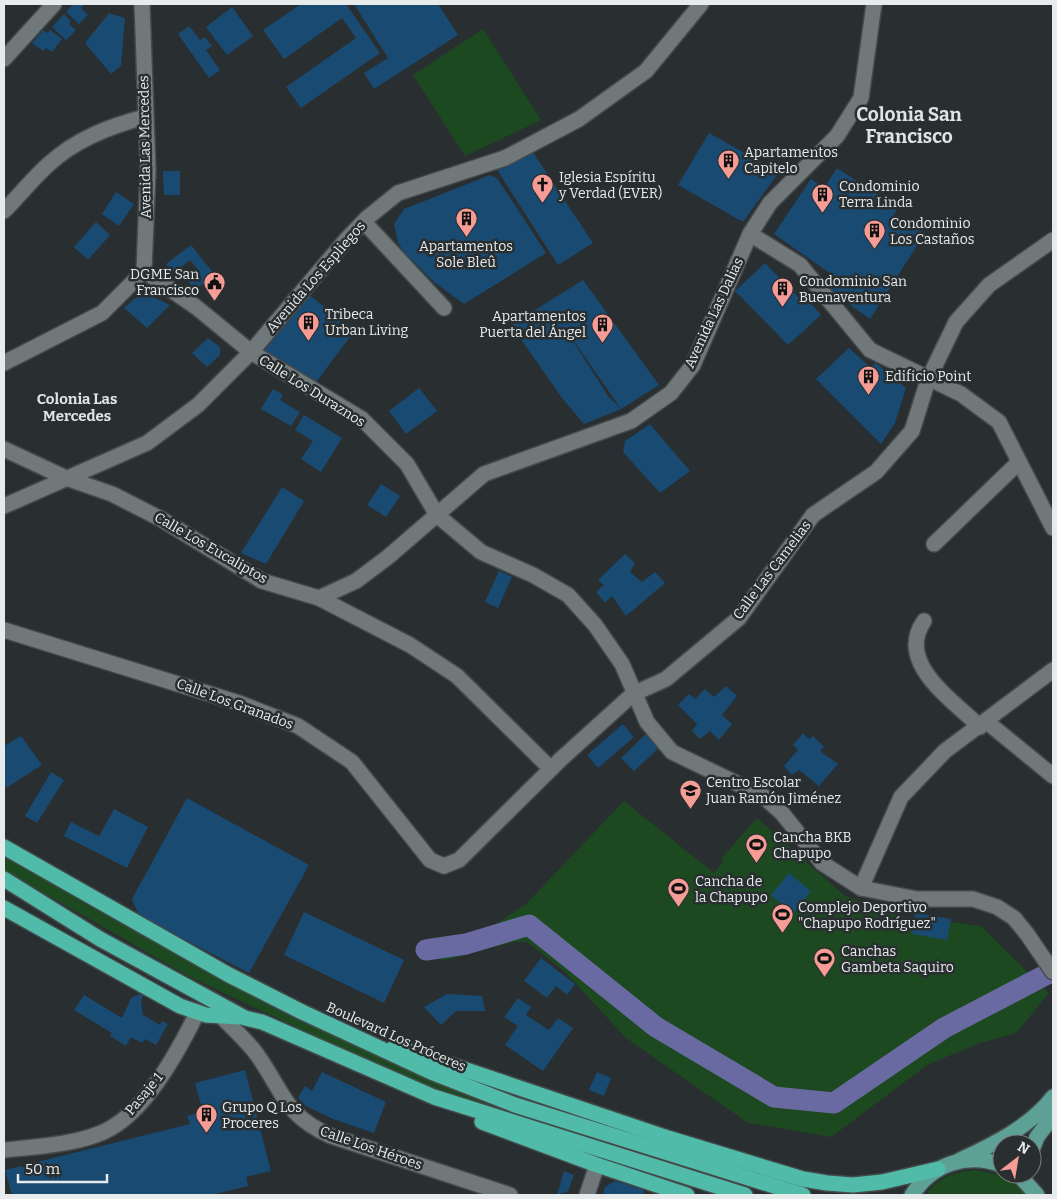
<svg xmlns="http://www.w3.org/2000/svg" width="1057" height="1199" font-family="Bitter,serif">
<style>
.green{fill:#1d4921}
.lines{fill:none;stroke-linecap:round;stroke-linejoin:round}
.river{stroke:#696aa2;stroke-width:21}
.building{fill:#194a72;fill-rule:evenodd}
.minor-casing{stroke:#444a4b;stroke-width:18}
.major-casing{stroke:#444a4b;stroke-width:18}
.highway-casing{stroke:#444a4b;stroke-width:18}
.minor{stroke:#71787a;stroke-width:15}
.major{stroke:#5da096;stroke-width:15}
.highway{stroke:#50bba8;stroke-width:15}
.labels{text-anchor:middle;dominant-baseline:central;stroke-width:5;stroke-linejoin:round;paint-order:stroke}
.street-label{font-size:14px;fill:#e7ebeb;stroke:#292e30}
.poi-label{font-size:14px;fill:#e7ebeb;stroke:#292e30;text-anchor:start}
.neighbourhood-label{font-size:15px;font-weight:bold;fill:#dde4e6;stroke:#292e30}
.district-label{font-size:19px;font-weight:bold;fill:#dde4e6;stroke:#292e30}
</style>
<rect width="100%" height="100%" fill="#292e30"/>
<g class="green">
<path d="M483 29 541 120 465 156 413 75Z"/>
<path d="M624 801 714 873 723 861 721 859 757 818 845 896 902 916 981 926 1049 993 1016 1033 977 1044 927 1065 831 1137 748 1123 626 1038 565 972 527 942H514L442 961 428 938 485 932 527 903Z"/>
<path d="M4 854 93 908 238 987 490 1102 492 1106 464 1100 436 1089 339 1047 230 996 188 976 4 870Z"/>
<path d="M976 1170C996 1174 1015 1176 1027 1195H926C936 1178 957 1171 976 1170Z"/>
</g>
<g class="lines">
<path class="river" d="M426 950 466 944 529 925 656 1027 774 1097 834 1103 944 1028 1053 971"/>
</g>
<g class="building">
<path d="M73 4H85L81 8 88 15 79 24 66 12Z"/>
<path d="M301 4H346L380 53 301 108 286 87 356 38 342 18 284 59 263 30Z"/>
<path d="M354 4H438L458 35 374 89 364 73 388 58Z"/>
<path d="M232 7 253 36 227 55 206 27Z"/>
<path d="M109 13 125 18 121 66 111 74 85 43Z"/>
<path d="M64 14 71 21 69 24 76 30 66 40 52 27Z"/>
<path d="M189 26 200 40 205 37 212 46 206 50 220 70 209 78 178 34Z"/>
<path d="M43 30 47 33 50 30 62 39 52 52 46 48 43 51 32 43Z"/>
<path d="M709 133 779 172 743 222 678 185Z"/>
<path d="M530 148 593 243 558 265 494 165Z"/>
<path d="M837 168 898 208 893 216 925 233 870 319 823 286 831 274 774 234 811 179 824 188Z"/>
<path d="M163 171H180V195H164Z"/>
<path d="M490 175 497 178 546 253 464 304 434 282 404 252 398 243 394 224 404 209Z"/>
<path d="M116 192 134 204 119 226 102 214Z"/>
<path d="M96 222 110 235 88 260 74 247Z"/>
<path d="M191 245 215 275 195 290 187 280 199 271 190 260 173 274 166 264Z"/>
<path d="M765 263 802 301 806 298 821 315 788 345 735 291Z"/>
<path d="M583 280 659 385 621 409 584 424 562 398 511 325ZM562 324 621 409 608 396Z"/>
<path d="M142 292 170 305 147 328 124 308Z"/>
<path d="M309 295 355 330 314 385 263 352Z"/>
<path d="M208 338 220 347V355L207 367 192 353Z"/>
<path d="M849 348 870 367 876 363 906 388 895 423 881 444 816 379Z"/>
<path d="M419 388 437 411 406 434 389 411Z"/>
<path d="M273 389 283 395 280 400 300 412 291 426 261 409Z"/>
<path d="M304 415 342 438 321 472 301 459 313 441 295 430Z"/>
<path d="M650 424 690 471 660 493 623 452 625 441Z"/>
<path d="M381 484 400 496 386 517 367 505Z"/>
<path d="M282 487 304 501 266 564 241 553Z"/>
<path d="M625 554 635 563 630 572 642 582 655 572 665 583 626 616 612 596 605 603 596 592 604 585 598 580Z"/>
<path d="M499 571 512 577 498 608 485 602Z"/>
<path d="M726 686 737 696 722 715 732 724 719 740 710 731 700 739 692 731 697 724 678 705 689 694 695 699 705 689 714 697Z"/>
<path d="M623 724 634 737 598 768 587 755Z"/>
<path d="M648 732 661 746 634 771 621 758Z"/>
<path d="M803 733 809 739 813 736 824 747 820 751 838 764 819 786 799 770 792 775 784 766 798 750 793 745Z"/>
<path d="M21 736 42 765 6 788 4 786V746Z"/>
<path d="M51 772 64 780 37 823 25 816Z"/>
<path d="M187 798 309 865 249 973 139 916 132 899Z"/>
<path d="M114 809 148 827 127 868 64 836 71 822 99 836Z"/>
<path d="M789 873 811 891 793 914 771 895Z"/>
<path d="M304 912 404 960 384 1003 284 955Z"/>
<path d="M915 913 951 919 947 940 912 934Z"/>
<path d="M541 958 575 984 567 995 556 986 547 998 524 981Z"/>
<path d="M140 994 143 995 141 1002 143 1015 160 1025 162 1021 168 1024 156 1045 145 1039 142 1043 131 1037 126 1046 110 1036 112 1033 74 1010 84 995 122 1018 131 998Z"/>
<path d="M447 994 482 996 485 1011H456L441 1025 424 1007Z"/>
<path d="M518 998 531 1007 526 1015 549 1030 558 1018 573 1028 543 1071 505 1045 518 1026 504 1017Z"/>
<path d="M245 1070 271 1171 246 1177 248 1186 211 1195H12L5 1170 190 1124 187 1116 203 1112 195 1083Z"/>
<path d="M322 1072 386 1102 374 1133 333 1119 306 1106 298 1098 305 1086 312 1091Z"/>
<path d="M597 1072 611 1078 604 1096 589 1090Z"/>
<path d="M564 1171 574 1175 568 1191 557 1195Z"/>
<path d="M615 1181 644 1190 643 1195H603L605 1187Z"/>
</g>
<g class="lines">
<defs>
<g id="minor">
<path d="M4 59 54 4"/>
<path d="M4 211C19 196 33 178 49 164 76 139 110 126 145 117"/>
<path d="M364 222 444 308"/>
<path d="M750 234 800 265 870 350 961 394 999 422 1053 528"/>
<path d="M144 271 196 307 251 352 362 419 407 464 437 515 481 552 533 575 568 595 595 625 622 664 647 722 672 752 763 796 782 813 822 863 861 888 917 899H973L997 907 1014 918 1027 934 1053 972"/>
<path d="M4 363 102 313 144 271 148 170 142 4"/>
<path d="M4 449 66 478 112 494 161 519 262 581 319 598 410 645 457 676 551 769"/>
<path d="M4 506 147 443 198 405 251 352 345 241 367 218 398 193 505 158 579 119 646 71 701 4"/>
<path d="M934 544 1019 462"/>
<path d="M319 598 356 581 388 557 484 474 631 421 671 393 693 365 750 234 770 203 837 136 861 98 874 4"/>
<path d="M924 621C895 663 953 700 980 727"/>
<path d="M4 630 239 703 298 726 352 762 430 860 444 866 459 860 561 759 633 694 666 679 739 618 813 515 876 472 912 431 928 380 956 322 989 285 1053 240"/>
<path d="M987 722 1053 776"/>
<path d="M861 888 901 797 945 751 1053 670"/>
<path d="M221 1016C233 1029 248 1041 258 1056 284 1093 285 1116 331 1136L510 1195"/>
<path d="M4 1150C35 1147 84 1144 111 1128 148 1107 179 1050 197 1013"/>
<path d="M587 1195 597 1165"/>
</g>
<g id="major">
<path d="M1032 1150 1037 1137 1053 1116"/>
<path d="M960 1160C993 1145 1031 1126 1053 1097"/>
<path d="M1018 1174 1037 1195"/>
<path d="M912 1195C932 1164 967 1152 1002 1165"/>
</g>
<g id="highway">
<path d="M4 847 229 975 302 1012 431 1072 515 1105 803 1195"/>
<path d="M4 879 100 939 245 1018 262 1022 434 1097 745 1195"/>
<path d="M4 908 180 1006 206 1015 240 1017"/>
<path d="M395 1046 668 1138 803 1179 827 1183 853 1185 882 1182 938 1169"/>
<path d="M482 1122 597 1165 687 1195"/>
</g>
</defs>
<use href="#minor" class="minor-casing"/>
<use href="#major" class="major-casing"/>
<use href="#highway" class="highway-casing"/>
<use href="#minor" class="minor"/>
<use href="#major" class="major"/>
<use href="#highway" class="highway"/>
</g>
<defs>
<symbol id="building-pin" viewBox="-11 -11 22 30"><path d="M0 17L-7.5 6A9.5 9.5 0 1 1 7.5 6Z" fill="#f59c96" stroke="#292e30"/><path d="M-4-6H4V6H1V3H-1V6H-4ZM-2.5-4.3h1.7v1.8h-1.7ZM.8-4.3h1.7v1.8H.8ZM-2.5-1h1.7V.8h-1.7ZM.8-1h1.7V.8H.8Z" fill="#111"/></symbol>
<symbol id="church-pin" viewBox="-11 -11 22 30"><path d="M0 17L-7.5 6A9.5 9.5 0 1 1 7.5 6Z" fill="#f59c96" stroke="#292e30"/><path d="M-1.2-6h2.4v3.5h3.3v2.4h-3.3V6h-2.4V-.1h-3.3v-2.4h3.3Z" fill="#111"/></symbol>
<symbol id="civic-pin" viewBox="-11 -11 22 30"><path d="M0 17L-7.5 6A9.5 9.5 0 1 1 7.5 6Z" fill="#f59c96" stroke="#292e30"/><path d="M-.6-6.5H3V-4.5H.6V-3L4-1V1h2V6H-6V1h2V-1L-.6-3ZM-1.2 2.5V6h2.4V2.5Z" fill="#111"/></symbol>
<symbol id="school-pin" viewBox="-11 -11 22 30"><path d="M0 17L-7.5 6A9.5 9.5 0 1 1 7.5 6Z" fill="#f59c96" stroke="#292e30"/><path d="M0-5L7-2L0 1L-7-2ZM-4 1L0 2.5L4 1V4Q0 6-4 4Z" fill="#111"/></symbol>
<symbol id="stadium-pin" viewBox="-11 -11 22 30"><path d="M0 17L-7.5 6A9.5 9.5 0 1 1 7.5 6Z" fill="#f59c96" stroke="#292e30"/><path d="M0-5a6.5 5 0 1 0 0 10a6.5 5 0 1 0 0-10ZM-3.5-1.8h7v3.6h-7Z" fill="#111"/></symbol>
</defs>
<g fill-rule="evenodd">
<use href="#building-pin" x="716" y="148" width="25" height="34"/>
<use href="#church-pin" x="530" y="172" width="25" height="34"/>
<use href="#building-pin" x="810" y="182" width="25" height="34"/>
<use href="#building-pin" x="454" y="206" width="25" height="34"/>
<use href="#building-pin" x="862" y="218" width="25" height="34"/>
<use href="#civic-pin" x="202" y="270" width="25" height="34"/>
<use href="#building-pin" x="770" y="276" width="25" height="34"/>
<use href="#building-pin" x="296" y="310" width="25" height="34"/>
<use href="#building-pin" x="590" y="312" width="25" height="34"/>
<use href="#building-pin" x="856" y="364" width="25" height="34"/>
<use href="#school-pin" x="678" y="778" width="25" height="34"/>
<use href="#stadium-pin" x="744" y="832" width="25" height="34"/>
<use href="#stadium-pin" x="666" y="876" width="25" height="34"/>
<use href="#stadium-pin" x="770" y="902" width="25" height="34"/>
<use href="#stadium-pin" x="812" y="946" width="25" height="34"/>
<use href="#building-pin" x="194" y="1102" width="25" height="34"/>
</g>
<g class="labels">
<g class="street-label">
<text transform="translate(145 147) rotate(-91)">Avenida Las Mercedes</text>
<text transform="translate(316 277) rotate(-49)">Avenida Los Espliegos</text>
<text transform="translate(714 313) rotate(-65)">Avenida Las Dalias</text>
<text transform="translate(312 391) rotate(32)">Calle Los Duraznos</text>
<text transform="translate(211 548) rotate(30)">Calle Los Eucaliptos</text>
<text transform="translate(772 570) rotate(-53)">Calle Las Camelias</text>
<text transform="translate(235 704) rotate(20)">Calle Los Granados</text>
<text transform="translate(396 1037) rotate(24)">Boulevard Los Próceres</text>
<text transform="translate(144 1094) rotate(-50)">Pasaje 1</text>
<text transform="translate(371 1148) rotate(19)">Calle Los Héroes</text>
</g>
<g class="poi-label">
<text x="744" y="152">Apartamentos<tspan x="744" dy="16">Capitelo</tspan></text>
<text x="559" y="177">Iglesia Espíritu<tspan x="559" dy="16">y Verdad (EVER)</tspan></text>
<text x="839" y="186">Condominio<tspan x="839" dy="16">Terra Linda</tspan></text>
<text x="890" y="223">Condominio<tspan x="890" dy="16">Los Castaños</tspan></text>
<text x="466" y="246" text-anchor="middle">Apartamentos<tspan x="466" dy="16">Sole Bleû</tspan></text>
<text x="199" y="274" text-anchor="end">DGME San<tspan x="199" dy="16">Francisco</tspan></text>
<text x="799" y="281">Condominio San<tspan x="799" dy="16">Buenaventura</tspan></text>
<text x="325" y="314">Tribeca<tspan x="325" dy="16">Urban Living</tspan></text>
<text x="586" y="316" text-anchor="end">Apartamentos<tspan x="586" dy="16">Puerta del Ángel</tspan></text>
<text x="885" y="376">Edificio Point</text>
<text x="706" y="782">Centro Escolar<tspan x="706" dy="16">Juan Ramón Jiménez</tspan></text>
<text x="773" y="837">Cancha BKB<tspan x="773" dy="16">Chapupo</tspan></text>
<text x="695" y="881">Cancha de<tspan x="695" dy="16">la Chapupo</tspan></text>
<text x="798" y="907">Complejo Deportivo<tspan x="798" dy="16">"Chapupo Rodríguez"</tspan></text>
<text x="841" y="951">Canchas<tspan x="841" dy="16">Gambeta Saquiro</tspan></text>
<text x="222" y="1107">Grupo Q Los<tspan x="222" dy="16">Proceres</tspan></text>
</g>
<g class="neighbourhood-label">
<text x="77" y="399">Colonia Las<tspan x="77" dy="17">Mercedes</tspan></text>
</g>
<g class="district-label">
<text x="909" y="114">Colonia San<tspan x="909" dy="22">Francisco</tspan></text>
</g>
</g>
<rect width="1057" height="1199" fill="none" stroke="#e7ebeb" stroke-width="10"/>
<g transform="translate(1017 1159) rotate(31)"><circle r="24" fill="#292e30" stroke="#757a7b"/>
<path d="M0-4L9 19L0 12L-9 19Z" fill="#f59c96"/>
<text y="-8" font-size="14" font-weight="bold" text-anchor="middle" fill="#e7ebeb">N</text>
</g>
<path d="M18 1174v8h89v-8" fill="none" stroke="#e7ebeb" stroke-width="2.5"/>
<text x="25" y="1174" font-size="15" fill="#e7ebeb" stroke="#292e30" stroke-width="4" paint-order="stroke">50 m</text>
</svg>
